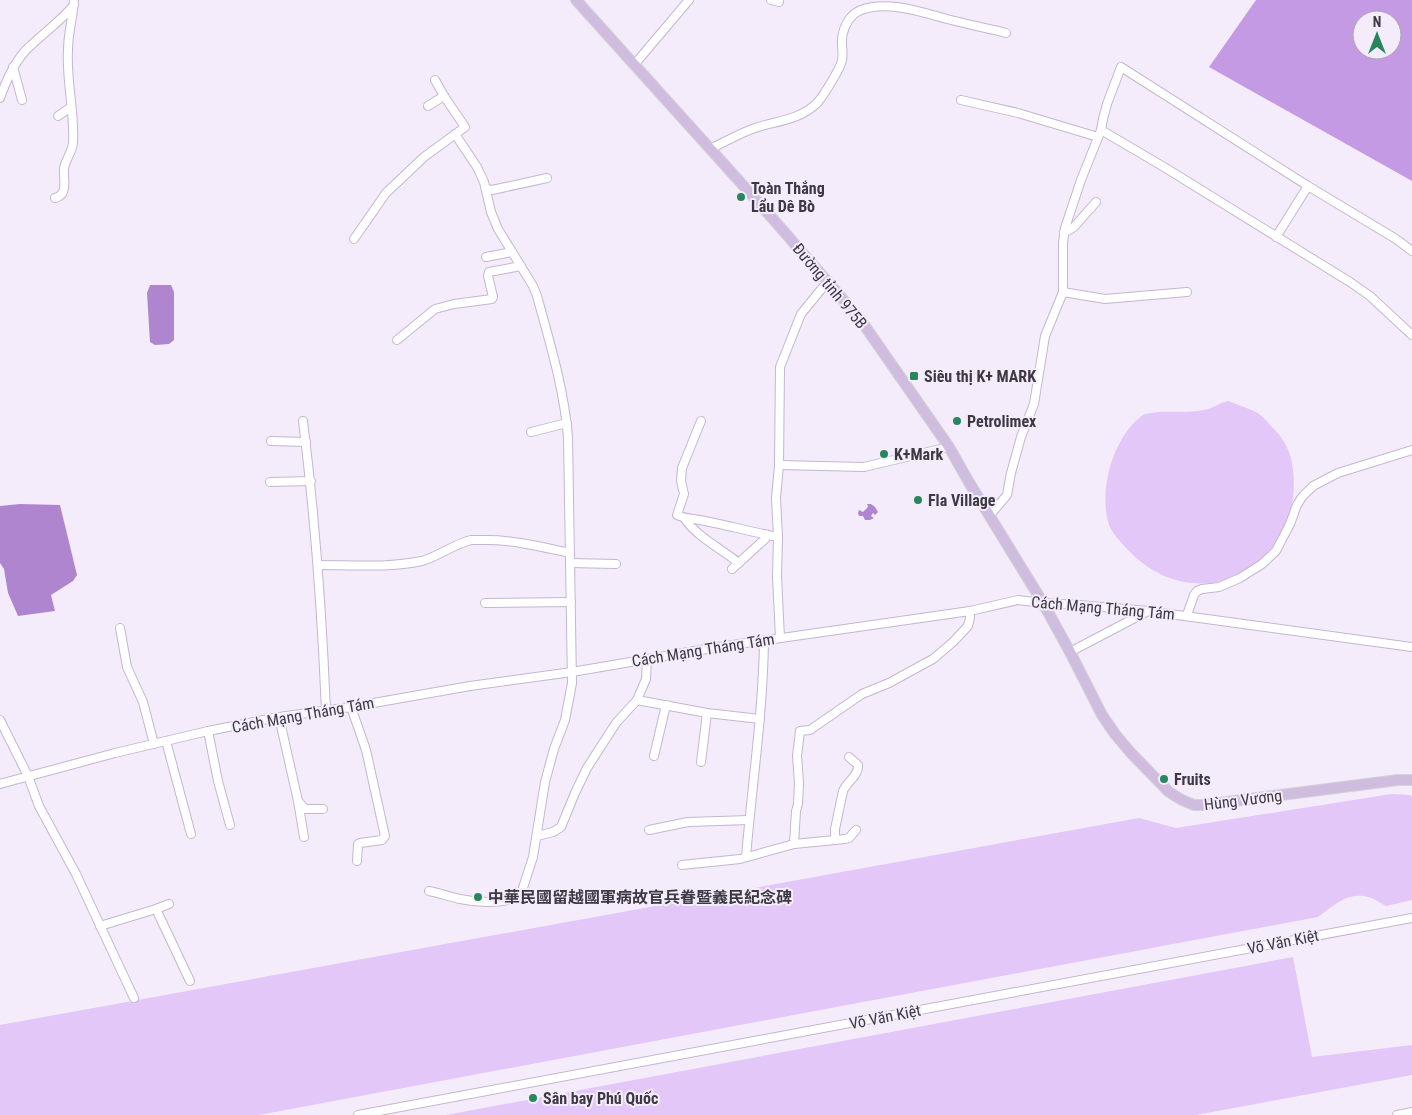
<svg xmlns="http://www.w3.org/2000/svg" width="1412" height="1115" font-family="'Roboto Condensed','Noto Sans SC',sans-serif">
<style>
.green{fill:#e3c7f9}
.forest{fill:#c59ae5;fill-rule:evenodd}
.water{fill:#b085d0}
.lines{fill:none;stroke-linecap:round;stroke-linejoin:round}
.minor-casing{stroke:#c4b6cf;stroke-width:10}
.major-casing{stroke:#d4d3d5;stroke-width:12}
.minor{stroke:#fff;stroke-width:8}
.major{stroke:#d0bcdf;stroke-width:10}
.poi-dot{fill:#28855c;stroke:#f4ecfb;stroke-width:2}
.labels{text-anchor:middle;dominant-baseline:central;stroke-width:4;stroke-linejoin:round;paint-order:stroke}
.poi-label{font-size:16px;font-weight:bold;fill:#3d3842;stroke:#f4ecfb;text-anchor:start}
.street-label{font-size:16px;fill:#3d3842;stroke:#f4ecfb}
</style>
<rect width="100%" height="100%" fill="#f4ecfb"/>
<g class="green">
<path d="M1228 401C1237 404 1247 408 1256 412 1261 415 1266 420 1270 425 1284 438 1291 451 1293 470 1304 563 1203 622 1132 554 1125 547 1112 534 1109 525 1098 491 1113 436 1143 415 1147 413 1153 413 1158 412 1172 411 1189 413 1203 410 1212 409 1219 403 1228 401Z"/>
<path d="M1391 794 1410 795 1412 797V900L1386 906C1380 903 1374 898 1368 897 1348 891 1333 906 1318 917L259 1115H0V1025L1139 818 1176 828Z"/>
<path d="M1293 957 1312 1057 1412 1045V1075L1196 1115H446Z"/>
</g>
<path class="forest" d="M1256 0H1412V181L1209 67ZM1362 20H1392V50H1362Z"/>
<g class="water">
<path d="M150 285H171L174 292V340L169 344 155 345 150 342 147 293Z"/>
<path d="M20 504 60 505 77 575 73 581 51 595 55 611 18 616 8 593 4 569 0 563V506Z"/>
<path d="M867 504H871L875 507 878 512 875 515 873 513 871 516 874 518 870 520H865L863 516H859L858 513 859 510 863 512 868 507Z"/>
</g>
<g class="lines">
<defs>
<g id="minor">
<path d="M771 0 779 2"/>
<path d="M634 65 689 0"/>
<path d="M13 67 22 100"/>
<path d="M0 98C6 81 14 63 26 50 42 34 60 22 74 5"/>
<path d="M961 100 1018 113 1098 137"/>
<path d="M428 106 444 96"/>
<path d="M58 116 71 107"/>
<path d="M1101 130 1164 167 1350 282 1370 296 1412 335"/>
<path d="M710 149C725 142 740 133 755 128 776 121 801 120 818 102 823 96 841 68 842 60 844 51 840 42 843 33 845 24 851 14 861 10 887 0 921 12 947 19 966 24 986 28 1006 33"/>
<path d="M486 189 492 190 547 178"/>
<path d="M55 198C69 195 63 178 64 168 66 159 72 152 73 143 75 112 66 81 68 50 68 33 73 17 74 0"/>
<path d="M1064 233 1074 227 1096 202"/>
<path d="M1276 237 1308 186"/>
<path d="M354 239 386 193 424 157 465 127 444 96 435 80"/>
<path d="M486 257 512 252"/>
<path d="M1063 292 1105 299 1187 292"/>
<path d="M397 340 435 309 454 304 492 299 493 297 488 276 489 272 521 266"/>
<path d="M303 421C315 517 322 614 326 711"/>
<path d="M701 421 682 468 681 481 684 494 677 515C685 519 691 518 700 520 726 525 752 532 778 537"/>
<path d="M531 432 567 423"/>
<path d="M271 441 306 442"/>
<path d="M779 465 864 467 949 447"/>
<path d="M270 482 311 481"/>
<path d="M990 515 1007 495 1011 473 1021 437 1034 404 1045 336 1063 292V243L1065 228 1081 180 1101 130 1103 119 1107 104 1121 67 1308 186 1396 239 1412 251"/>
<path d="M685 519C695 535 724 551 739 563"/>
<path d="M570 563 616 564"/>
<path d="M318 565C352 565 388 568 422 561 439 556 454 544 471 540 476 540 482 540 487 540 515 540 542 547 570 553"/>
<path d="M732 569 765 539 767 535"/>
<path d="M485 603 571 602"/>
<path d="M1187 615 1194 595 1197 591 1202 589 1219 587 1240 578 1262 564 1276 551 1290 524 1297 505 1302 497 1313 486 1338 473 1412 450"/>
<path d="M120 628 127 667 143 702 154 744"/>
<path d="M780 638 777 576 778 537 776 498 779 465 780 367 801 314 828 281"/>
<path d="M1070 652 1148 611"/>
<path d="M647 659 646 679 637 700 707 713 760 719"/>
<path d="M351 707 366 750 385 836 382 840 360 843 358 844 357 861"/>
<path d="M279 717 298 801 304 837"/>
<path d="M0 720 28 776 39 806 76 874 134 998"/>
<path d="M208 731 218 781 230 825"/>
<path d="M166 741 191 834"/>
<path d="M654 756 666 705"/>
<path d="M701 762 707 713"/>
<path d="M0 784 115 753 208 731 279 717 351 707 470 686 572 672 718 647 970 611 1018 600 1043 603 1079 605 1148 611 1412 647"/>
<path d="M298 801 305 809H323"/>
<path d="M649 830 688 822 749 820"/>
<path d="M537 836 553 832 561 827 575 793 587 768 616 723 637 700"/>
<path d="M835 840V829L843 791C847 781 859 776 858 765L849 757"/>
<path d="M794 844 796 811 798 804 799 783 797 756 800 731 810 730 862 694 889 683 933 659 953 642 968 626 970 618V611"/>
<path d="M746 857C752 785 763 713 764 640"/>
<path d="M682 865 740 859 794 844 845 839 849 838 856 830"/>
<path d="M429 891C440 893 450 897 460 899 479 903 501 903 520 897L533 857 545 782 554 749 565 720 572 683 568 437C564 389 550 343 537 296L533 286 498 229 491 212 484 182 477 167 455 134"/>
<path d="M156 909 190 981"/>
<path d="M100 926 156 909 169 904"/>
<path d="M358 1115 1412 918"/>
<path d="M1397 1115 1412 1112"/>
</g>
<path id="major" d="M576 0 759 203 860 319 949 447 970 484 1043 603 1070 652 1102 715 1115 734 1131 753 1169 792 1182 800 1194 805H1203L1398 780H1412"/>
</defs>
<use href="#minor" class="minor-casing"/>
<use href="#major" class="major-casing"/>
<use href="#minor" class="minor"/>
<use href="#major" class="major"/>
</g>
<g class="poi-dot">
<circle cx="741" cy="197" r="5"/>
<rect x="909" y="371" width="10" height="10" rx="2.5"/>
<circle cx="957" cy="421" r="5"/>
<circle cx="884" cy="454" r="5"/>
<circle cx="918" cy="500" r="5"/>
<circle cx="1164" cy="779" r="5"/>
<circle cx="478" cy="897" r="5"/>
<circle cx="533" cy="1098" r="5"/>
</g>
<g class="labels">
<g class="poi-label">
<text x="751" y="188">Toàn Thắng<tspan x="751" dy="18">Lẩu Dê Bò</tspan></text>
<text x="924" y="376">Siêu thị K+ MARK</text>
<text x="967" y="421">Petrolimex</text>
<text x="894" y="454">K+Mark</text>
<text x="928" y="500">Fla Village</text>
<text x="1174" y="779">Fruits</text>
<text x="488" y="897">中華民國留越國軍病故官兵眷暨義民紀念碑</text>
<text x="543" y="1098">Sân bay Phú Quốc</text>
</g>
<g class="street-label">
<text transform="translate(830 286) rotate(50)">Đường tỉnh 975B</text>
<text transform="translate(1103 608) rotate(5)">Cách Mạng Tháng Tám</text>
<text transform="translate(703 650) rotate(-9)">Cách Mạng Tháng Tám</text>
<text transform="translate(303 715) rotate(-10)">Cách Mạng Tháng Tám</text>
<text transform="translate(1243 800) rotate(-7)">Hùng Vương</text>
<text transform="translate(1283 942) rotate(-11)">Võ Văn Kiệt</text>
<text transform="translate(885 1017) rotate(-11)">Võ Văn Kiệt</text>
</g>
</g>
<g transform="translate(1377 35)"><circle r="24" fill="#f4ecfb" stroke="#aba4b1"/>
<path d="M0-4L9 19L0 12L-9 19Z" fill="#28855c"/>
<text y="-8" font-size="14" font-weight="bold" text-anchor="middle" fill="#3d3842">N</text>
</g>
</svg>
